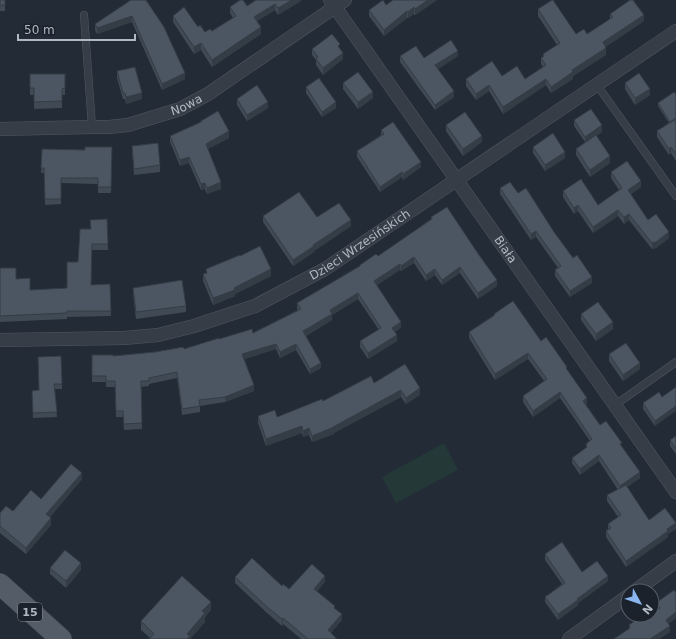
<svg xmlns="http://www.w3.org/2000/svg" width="676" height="639" font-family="'DejaVu Sans',sans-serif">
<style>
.green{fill:#253838}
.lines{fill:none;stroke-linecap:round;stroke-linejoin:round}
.service-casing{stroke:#505861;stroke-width:8}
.minor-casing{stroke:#505861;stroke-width:14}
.primary-casing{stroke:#3f4650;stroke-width:22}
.service{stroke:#363d47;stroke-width:7}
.minor{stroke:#363d47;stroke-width:13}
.primary{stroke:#545c67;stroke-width:21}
.wall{fill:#404a54}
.shaded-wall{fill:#343c45}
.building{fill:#4b5662;stroke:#343c45}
.labels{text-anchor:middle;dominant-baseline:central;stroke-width:3.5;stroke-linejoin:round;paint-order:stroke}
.shield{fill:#1b222b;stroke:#838b95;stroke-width:1}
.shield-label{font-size:11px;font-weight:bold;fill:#b0b8c3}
.street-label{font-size:12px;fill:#b0b8c3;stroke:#1b222b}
</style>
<rect width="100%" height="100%" fill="#222b36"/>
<path class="green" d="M444 443 458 470 396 503 382 477Z"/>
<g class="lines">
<defs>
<g id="service">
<path d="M84 15 92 127"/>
<path d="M597 85 676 196"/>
<path d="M615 405 676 362"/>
</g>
<g id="minor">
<path id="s1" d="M330 0 676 492"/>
<path id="s2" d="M0 129 92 127H109L128 125 180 109 208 94 345 0"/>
<path id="s3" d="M0 340 124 338 158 335 194 326 255 306 325 269 676 31"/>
<path d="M635 591 676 561"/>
<path d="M569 639 628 596"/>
</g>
<path id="primary" d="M0 584 61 639"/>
</defs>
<use href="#service" class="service-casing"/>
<use href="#minor" class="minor-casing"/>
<use href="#primary" class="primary-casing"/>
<use href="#service" class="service"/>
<use href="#minor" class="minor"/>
<use href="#primary" class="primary"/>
</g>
<g class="wall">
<rect x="0" y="0" width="5" height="11"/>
<path d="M131 0 185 79 162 90 132 22 97 34 95 30V24Z"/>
<path d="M301 0V1L278 15 275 10 257 21 261 34 212 67 201 50 194 54 173 22V16L198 27 205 32 212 31 233 18 230 13V7Z"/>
<path d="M437 0 415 15 414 14 408 18H407L384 36 369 16V10L386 5Z"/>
<path d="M538 9 576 34H587L610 19V14L644 21 605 47 606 55 573 76V79L551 93 546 85 503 114 489 91 476 100 466 86V79L502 76 525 79 543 67 541 64V58L543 57V54L557 45 538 16Z"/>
<path d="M340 48 343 59 323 75 316 65V60L312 55V49Z"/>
<path d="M400 56 424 58 458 56 438 69 454 97 435 110 400 62Z"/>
<path d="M117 71 142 99 126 104 125 99H123L117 78Z"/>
<path d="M30 74H65V95H62V108L34 109V95H30Z"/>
<path d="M343 83 373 98 358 109 343 89Z"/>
<path d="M625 83 650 95 635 105 625 89Z"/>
<path d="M306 87 336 108 322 117 306 93Z"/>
<path d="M676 94V122H675L676 123V161L671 153 669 155 657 137V131L669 123 658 106V103Z"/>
<path d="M237 99 268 108 247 121 237 105Z"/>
<path d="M574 120 602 132 596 136 610 163 590 177 576 155V149L585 142 574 126Z"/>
<path d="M201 121 229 138 208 149 221 189 207 194 205 189 201 190 189 163 180 166 170 142V136L201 122Z"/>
<path d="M446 125 482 142 463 156 446 131Z"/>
<path d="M381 130 421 167 403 180 402 177 380 192 357 157V151L381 135Z"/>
<path d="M132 146 160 165V172L134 175 132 152Z"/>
<path d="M112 147 111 193H98V184L61 183V204L45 205 44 173H41L42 149 85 150Z"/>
<path d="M533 147 565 158 545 171 533 153Z"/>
<path d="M611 172 641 187 631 194 648 220 669 238 656 248 652 249 629 220 624 224 618 216 593 233 578 211 574 214 563 197V191L598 205 619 190 611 178Z"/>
<path d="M500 188 518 193 554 232 592 283 570 297 555 276V270L558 268 536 237 531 240 500 194Z"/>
<path d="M263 216 317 217 351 226 314 251V252L293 266 263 222Z"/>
<path d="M431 217 497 286 478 299 460 273 442 285 435 275 426 281 414 263 401 271 400 270 377 285 401 328 395 332 397 341 368 359 360 347V341L379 330 358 299 332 315V320L306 336 321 368 310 374 296 350 280 358 276 349 244 359 254 391 225 402 200 406V412L182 415 177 378 149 384V386L141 387 142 429 124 430 123 417H116L115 387H106V382H92V355L113 356 155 352 184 349 219 339 253 333 298 310 297 309V303L360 266V265L378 256 431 219Z"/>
<path d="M107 219 108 250H92L91 285 110 284 111 316 67 317V319L0 322V268L16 279 30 290 67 288 90 229Z"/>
<path d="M240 256 271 276 235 294V296L213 305 203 281V274L206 273V269Z"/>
<path d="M133 288 186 306V312L136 319 133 294Z"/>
<path d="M494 314 541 341 567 370 587 404 586 405 600 425 622 447 640 478 627 487 649 520 676 529 668 534V537L626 567 606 537V531L608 529V524L618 517 607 501V495L618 490 599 461 580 475 572 463V458L586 448V444L590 441 560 398 533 417 523 402V396L544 381 528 359 495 380 469 338V332L494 315Z"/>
<path d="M581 314 613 329 596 341 581 320Z"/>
<path d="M609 354 640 369 623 381 609 361Z"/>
<path d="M61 356 62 389H55L57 417 33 418 32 391 39 390Z"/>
<path d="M374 383 420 395 406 404 401 397 334 433V434L312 442 309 435 303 437 302 433 266 446 258 423V416L277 417Z"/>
<path d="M662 397 655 426 643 409V403Z"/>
<path d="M676 436V454L670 446V440Z"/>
<path d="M82 479 50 517 51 525 26 554 0 533V513L13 511 41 499Z"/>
<path d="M545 554 582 572 608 581 578 603V605L558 620 545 602V597L562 584 545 560Z"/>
<path d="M50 568 81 570 66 588 50 574Z"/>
<path d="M235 577 282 586 289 589 325 582 317 591 335 609 342 620 331 633 337 639H301L283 624 282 626 266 612 235 583Z"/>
<path d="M676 593V618L668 624 670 632 659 639H614L629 629V625L641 621 657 610 656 603Z"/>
<path d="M211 610 205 617V622L190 639 150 638 141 630V621Z"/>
</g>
<g class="shaded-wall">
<path d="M292 0H301V1L278 15V8Z"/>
<path d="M428 0H437L415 15V9Z"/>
<path d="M275 4V10L254 23V17Z"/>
<path d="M414 7V14L408 18V12Z"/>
<path d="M407 11V18L384 36V30Z"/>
<path d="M644 15V21L603 49V42Z"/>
<path d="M132 16V22L97 34V28Z"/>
<path d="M261 27V34L212 67V60Z"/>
<path d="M201 43V50L194 54V47Z"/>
<path d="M606 48V55L573 76V79L551 93V87L572 70Z"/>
<path d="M458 51V56L435 71V65Z"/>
<path d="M343 53V59L323 75V68Z"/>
<path d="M185 73V79L162 90V84Z"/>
<path d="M546 79V85L503 114V107Z"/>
<path d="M489 85V91L476 100V94Z"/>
<path d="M650 89V95L635 105V98Z"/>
<path d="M454 91V97L435 110V105Z"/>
<path d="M373 92V98L358 109V102Z"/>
<path d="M142 93V99L126 104V97Z"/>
<path d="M268 102V108L247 121V115Z"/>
<path d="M336 102V108L322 117V112Z"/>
<path d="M602 125V132L585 143V137Z"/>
<path d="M229 131V138L206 150V144Z"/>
<path d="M482 136V142L463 156V149Z"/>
<path d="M671 147V153L669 155V149Z"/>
<path d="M565 152V158L545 171V165Z"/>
<path d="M610 156V163L590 177V170Z"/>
<path d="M189 157V163L180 166V160Z"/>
<path d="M421 162V167L403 180V174Z"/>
<path d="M402 172V177L380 192V187Z"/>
<path d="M641 181V187L628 196V190Z"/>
<path d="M221 182V189L207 194V188Z"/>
<path d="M205 183V189L201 190V184Z"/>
<path d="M578 205V211L574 214V208Z"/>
<path d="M618 210V216L593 233V227Z"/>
<path d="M629 214V220L624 224V217Z"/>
<path d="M351 220V226L314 251V252L293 266V260L313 245Z"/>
<path d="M536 231V237L531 240V234Z"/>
<path d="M669 232V238L656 248 652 249V243Z"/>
<path d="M414 257V263L401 271V266Z"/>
<path d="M400 264V270L374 287V281Z"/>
<path d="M460 267V273L442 285V280Z"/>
<path d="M271 269V276L235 294V296L213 305V298Z"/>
<path d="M435 269V275L426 281V275Z"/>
<path d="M592 277V283L570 297V291Z"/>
<path d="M497 280V286L478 299V293Z"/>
<path d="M358 293V299L332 315V320L303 337V331L330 310Z"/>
<path d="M401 322V328L392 334V328Z"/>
<path d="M613 322V329L596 341V334Z"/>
<path d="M397 335V341L368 359V353Z"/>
<path d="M276 344V349L242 360V354Z"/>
<path d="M296 344V350L280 358V352Z"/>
<path d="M528 353V359L495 380V374Z"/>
<path d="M321 363V368L310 374V369Z"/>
<path d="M640 363V369L623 381V375Z"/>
<path d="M254 385V391L225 402V397Z"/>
<path d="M420 388V395L406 404V398Z"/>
<path d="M401 390V397L334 433V434L312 442V436L333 427Z"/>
<path d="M560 392V398L533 417V411Z"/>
<path d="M587 398V404L583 407V401Z"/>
<path d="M676 406V411L655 426V421Z"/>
<path d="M302 426V433L266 446V439Z"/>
<path d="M309 428V435L303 437V431Z"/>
<path d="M599 455V461L580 475V469Z"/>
<path d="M640 472V478L620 492V486Z"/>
<path d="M82 473V479L46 521V514Z"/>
<path d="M51 518V525L26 554V548Z"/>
<path d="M676 523V529L668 534V537L626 567V561Z"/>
<path d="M81 563V570L66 588V581Z"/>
<path d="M325 576V582L314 595V589Z"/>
<path d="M608 576V581L578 603V605L558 620V614L577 599Z"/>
<path d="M211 602V610L205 617V622L190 639H187V634L202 611Z"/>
<path d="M676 612V618L666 626V620Z"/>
<path d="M342 614V620L328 636V630Z"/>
<path d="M283 618V624L282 626V619Z"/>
<path d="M670 626V632L659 639H650Z"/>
</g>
<g class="building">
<rect x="0" y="0" width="5" height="5"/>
<path d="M131 0H146L164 27 185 73 162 84 132 16 97 28 95 24Z"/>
<path d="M240 0H243L247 6 256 0H292L278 8 275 4 254 17 261 27 212 60 201 43 194 47 173 16 184 7 198 27 200 25 205 32 210 29 212 31 236 16 230 7Z"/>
<path d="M383 0 386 5 393 0H428L415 9 414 7 408 12 407 11 384 30 369 10Z"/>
<path d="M552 0H553L576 34 584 29 587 34 613 17 610 14 630 0H633L644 15 603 42 606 48 572 70 573 72 551 87 546 79 503 107 489 85 476 94 466 79 492 61 502 76 517 66 525 79 546 65 541 58 544 56 543 54 560 43 538 9Z"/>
<path d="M332 34 340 44 338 46 343 53 323 68 316 59 318 57 312 49Z"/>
<path d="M451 40 458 51 435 65 454 91 435 105 400 56 416 46 424 58Z"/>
<path d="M135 67 142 93 126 97 125 93H123L117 71Z"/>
<path d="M358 72 373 92 358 102 343 83Z"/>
<path d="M639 73 650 89 635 98 625 83Z"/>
<path d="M30 74H65V88L62 89V101L34 102V88H30Z"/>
<path d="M319 78 336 102 322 112 306 87Z"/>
<path d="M257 85 268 102 247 115 237 99Z"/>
<path d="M674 92 676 94V118L670 122 658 103Z"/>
<path d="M591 109 602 125 585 137 574 120Z"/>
<path d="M218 111 229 131 206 144 221 182 207 188 205 183 201 184 189 157 180 160 170 136 201 122V121Z"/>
<path d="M465 112 482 136 463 149 446 125Z"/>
<path d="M674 120 676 123V154L671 147 669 149 657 131Z"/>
<path d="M393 122 421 162 403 174 402 172 380 187 357 151 384 134 381 130Z"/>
<path d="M553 133 565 152 545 165 533 147Z"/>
<path d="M596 135 610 156 590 170 576 149Z"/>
<path d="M158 143 160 165 134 169 132 146Z"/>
<path d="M85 147H112L111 187H98V178H61V199H45L44 168H41L42 149 85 150Z"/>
<path d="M627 161 641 181 628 190 648 220 656 214 669 232 656 242 652 243 629 214 624 217 618 210 593 227 578 205 574 208 563 191 581 179 598 205 622 188 611 172Z"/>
<path d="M510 182 518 193 526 188 554 232 573 258 577 255 592 277 570 291 555 270 561 266 536 231 531 234 500 188Z"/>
<path d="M299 192 317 217 339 203 351 220 313 245 314 246 293 260 263 216Z"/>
<path d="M447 207 479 255 497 280 478 293 460 267 442 280 435 269 426 275 414 257 401 266 400 264 374 281 401 322 392 328 397 335 368 353 360 341 381 328 358 293 330 310 332 314 303 331 321 363 310 369 296 344 280 352 276 344 242 354 254 385 225 397 199 400 200 406 182 409 177 372 149 378V381H141L142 423 124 424 123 411H116L115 381H106V376H92V355H113V356L155 352 183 347 184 349 219 338V339L252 329 253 333 301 309 297 303 360 266V265L376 254 378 256 432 219 431 217Z"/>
<path d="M107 219 108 244H92L91 285 110 284 111 311H67V313L0 316V268H16V279L30 278V290L67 288V262H78L80 229H91L90 220Z"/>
<path d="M260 246 271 269 234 288 235 290 213 298 203 274 207 273 206 269 240 255V256Z"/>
<path d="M182 280 186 306 136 312 133 288Z"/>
<path d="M513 301 541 341 546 337 567 367 566 368 587 398 583 401 600 425 606 421 622 443 620 444 640 472 620 486 599 455 580 469 572 458 587 447 586 444 592 439 560 392 533 411 523 396 547 379 528 353 495 374 469 332 495 315 494 314Z"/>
<path d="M598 302 613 322 596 334 581 314Z"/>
<path d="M626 343 640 363 623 375 609 354Z"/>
<path d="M61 356 62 384H54L57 412 33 413 32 391 39 390 38 357Z"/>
<path d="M405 364 420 388 406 398 401 390 333 427H334L312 436 309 428 303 431 302 426 266 439 258 416 275 410 277 417 322 399 323 401 371 376 374 383Z"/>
<path d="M676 387V406L655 421 643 403 659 392 662 397Z"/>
<path d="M676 436V449L670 440Z"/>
<path d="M71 464 82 473 46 514 51 518 26 548 0 526V513L6 506 13 511 31 490 41 499Z"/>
<path d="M626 485 649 520 665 508 676 523 667 529 668 531 626 561 606 531 611 528 608 524 621 515 607 495Z"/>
<path d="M562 542 582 572 597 561 608 576 577 599 578 600 558 614 545 597 565 583 545 554Z"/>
<path d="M65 550 81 563 66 581 50 568Z"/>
<path d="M252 558 282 586 283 584 289 589 312 564 325 576 314 589 335 606 334 608 342 614 328 630 337 639H308L283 618 282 619 266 606 235 577Z"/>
<path d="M182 576 211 602 202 611 205 613 187 634 190 636 187 639H149L154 634 141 621Z"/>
<path d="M674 590 676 593V612L666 620 670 626 650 639H614L630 628 629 625 639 618 641 621 649 615H652V613L660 608 656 603Z"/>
</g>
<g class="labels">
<rect class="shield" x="18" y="603" width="24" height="18" rx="3"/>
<g class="shield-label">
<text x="30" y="612">15</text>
</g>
<g class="street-label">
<text stroke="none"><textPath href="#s2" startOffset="190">Nowa</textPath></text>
<text stroke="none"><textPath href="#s3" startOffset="381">Dzieci Wrzesińskich</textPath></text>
<text stroke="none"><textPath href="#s1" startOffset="305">Biała</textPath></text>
</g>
</g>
<g transform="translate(640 603) rotate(130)"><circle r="19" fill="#1b222b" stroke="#575e68"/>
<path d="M0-3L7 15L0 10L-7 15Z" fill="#8ab5ee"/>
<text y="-6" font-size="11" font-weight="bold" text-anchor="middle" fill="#b0b8c3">N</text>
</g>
<path d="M18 34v6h117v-6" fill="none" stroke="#b0b8c3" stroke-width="2"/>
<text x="24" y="34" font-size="12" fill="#b0b8c3" stroke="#1b222b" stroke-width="3" paint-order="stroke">50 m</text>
</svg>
